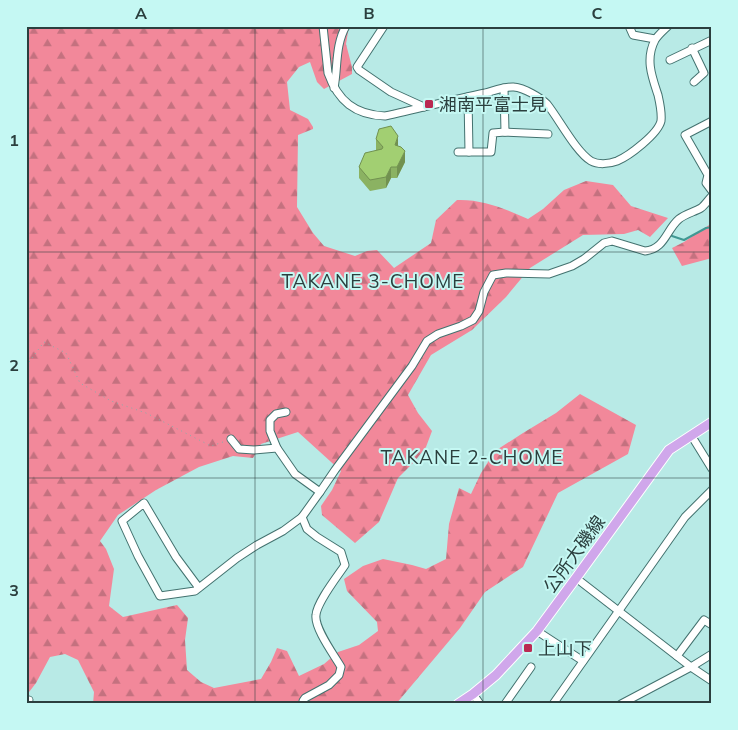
<svg xmlns="http://www.w3.org/2000/svg" width="738" height="730" font-family="Mulish,'Noto Sans JP',sans-serif">
<style>
.forest{fill:url(#forest-firs)}
.lines{fill:none;stroke-linecap:round;stroke-linejoin:round}
.stream{stroke:#409893;stroke-width:2}
.minor-casing{stroke:#43726f;stroke-width:9}
.major-casing{stroke:#fff;stroke-width:11}
.path{stroke:#87afac;stroke-width:1;stroke-dasharray:1 4;stroke-linecap:butt}
.minor{stroke:#fff;stroke-width:7}
.major{stroke:#d0a7eb;stroke-width:9}
.wall{fill:#8bb262}
.shaded-wall{fill:#719150}
.building{fill:#a2cf72;stroke:#719150}
.grid{fill:none;stroke:#2b3f3e;stroke-width:1;stroke-opacity:0.55}
.poi-dot{fill:#ba2a52;stroke:#c5f8f3;stroke-width:2}
.labels{text-anchor:middle;dominant-baseline:central;stroke-width:4;stroke-linejoin:round;paint-order:stroke}
.poi-label{font-size:18px;fill:#2b3f3e;stroke:#c5f8f3;text-anchor:start}
.street-label{font-size:18px;fill:#2b3f3e;stroke:#c5f8f3}
.neighbourhood-label{font-size:19px;letter-spacing:1px;fill:#2b3f3e;stroke:#c5f8f3}
.neatline{fill:none;stroke:#2b3f3e;stroke-width:2}
.grid-label{font-size:16px;text-anchor:middle;font-weight:bold;fill:#2b3f3e}
</style>
<defs>
<pattern id="forest-firs" width="22" height="20" patternUnits="userSpaceOnUse" patternTransform="scale(1.25)"><rect width="22" height="20" fill="#f2889a"/><path d="M5 1l3.5 6h-7zM16 11l3.5 6h-7z" fill="#c4717f"/></pattern>
</defs>
<rect width="100%" height="100%" fill="#b8eae6"/>
<g class="forest">
<path d="M26 26H349L346 44 352 67V74L324 89 317 82 310 62 299 67 287 82 290 110 308 119 313 127V129L298 135 297 207 313 233 324 246 355 256 367 251 377 250 394 268 431 243 436 220 457 200C482 199 506 209 528 219L543 209 564 190 586 181 613 185 631 206 668 218 650 237 638 230 624 234 583 235 530 268 506 297 472 330 431 355 408 395 418 413 432 431 426 447 414 462 398 478 379 522 355 543 322 515 321 506 332 490 341 471 298 432 261 444 253 458 233 456 199 467 156 490 118 515 100 541 106 549 114 569 109 606 123 617 177 605 188 618 185 640 187 670 201 682 214 688 261 679 271 662 277 648 287 651 299 676 324 664 338 652 359 645 378 631 377 622 347 591 344 579 363 566 383 559 412 565 426 569 446 559 449 524 459 488 471 494 481 473 495 451 523 433 556 413 580 394 636 425 628 454 558 493 523 567 485 592 460 628 396 704H93L94 692 78 660 65 654 50 657 36 683 26 696Z"/>
<path d="M712 223V258L682 266 672 248 684 242Z"/>
</g>
<g class="lines">
<path class="stream" d="M672 236 684 240 706 228 712 227"/>
<defs>
<g id="minor">
<path d="M323 26 328 73C338 101 355 115 385 116 418 109 451 100 485 93 493 91 506 86 514 87 524 88 540 97 547 104 559 119 576 152 591 161 598 165 609 164 617 161 629 156 658 134 661 121 662 112 660 104 658 95 652 77 645 59 655 40 658 35 664 30 668 26"/>
<path d="M384 26 357 67 359 70 391 92 424 107"/>
<path d="M629 26 633 35 655 39"/>
<path d="M692 48 704 73 694 82"/>
<path d="M670 60 712 40"/>
<path d="M334 88C338 67 335 45 346 26"/>
<path d="M504 88 505 132"/>
<path d="M468 97 469 152"/>
<path d="M712 121 685 135 708 175 706 183 712 191"/>
<path d="M458 152H491L493 133 505 132 548 134"/>
<path d="M691 435 712 469"/>
<path d="M231 439 239 449 254 450 277 448 295 474 320 492"/>
<path d="M277 448 270 431V420L276 414 286 412"/>
<path d="M576 578 691 667 712 681"/>
<path d="M199 588 176 557 144 503 122 521 138 556 160 596 195 591 237 558 257 545 283 531 302 517"/>
<path d="M537 631 583 661"/>
<path d="M677 656 704 620 712 625"/>
<path d="M473 694 480 704"/>
<path d="M28 704 29 700"/>
<path d="M303 704V701L305 698 329 685 339 675 341 667C334 655 314 628 316 615 317 602 337 577 345 565L341 552 317 537 307 529 302 517 320 492 335 470 412 366 427 341 438 334 461 326 473 320 479 311 484 292 493 275 506 273 549 274 572 266 584 259 604 243 612 241 645 251C665 249 666 230 679 219 685 214 694 212 701 208 705 205 708 200 712 196"/>
<path d="M505 704 531 667"/>
<path d="M553 704 685 517 712 490"/>
<path d="M621 704 691 667 712 654"/>
</g>
<path id="major" d="M458 704 473 694 496 675 537 631 576 578 669 450 712 422"/>
</defs>
<use href="#minor" class="minor-casing"/>
<use href="#major" class="major-casing"/>
<path class="path" d="M26 366 44 342 66 353 80 383 111 401 146 413 211 446 223 442"/>
<use href="#minor" class="minor"/>
<use href="#major" class="major"/>
</g>
<path class="wall" d="M376 139 398 146 405 162 397 178H391L386 188 370 191 359 178V167L376 151Z"/>
<g class="shaded-wall">
<path d="M398 136V148L395 145Z"/>
<path d="M405 151V162L397 178V167Z"/>
<path d="M391 167V178L386 188V177Z"/>
</g>
<path class="building" d="M391 126 398 136 395 145 401 147 405 151 397 167H391L386 177 370 180 359 167 365 153 382 149 383 147 376 139 379 129Z"/>
<path class="grid" d="M255 26V704M483 26V704M26 252H712M26 478H712"/>
<g class="poi-dot">
<rect x="424" y="99" width="10" height="10" rx="2.5"/>
<rect x="523" y="643" width="10" height="10" rx="2.5"/>
</g>
<g class="labels">
<g class="poi-label">
<text x="439" y="104">湘南平富士見</text>
<text x="538" y="648">上山下</text>
</g>
<g class="street-label">
<text transform="translate(574 554) rotate(-54)">公所大磯線</text>
</g>
<g class="neighbourhood-label">
<text x="373" y="281">TAKANE 3-CHOME</text>
<text x="472" y="457">TAKANE 2-CHOME</text>
</g>
</g>
<rect width="738" height="730" fill="none" stroke="#c5f8f3" stroke-width="55"/>
<rect x="28" y="28" width="682" height="674" class="neatline"/>
<g class="grid-label">
<text x="141" y="19">A</text>
<text x="369" y="19">B</text>
<text x="597" y="19">C</text>
<text x="14" y="146">1</text>
<text x="14" y="371">2</text>
<text x="14" y="596">3</text>
</g>
</svg>
